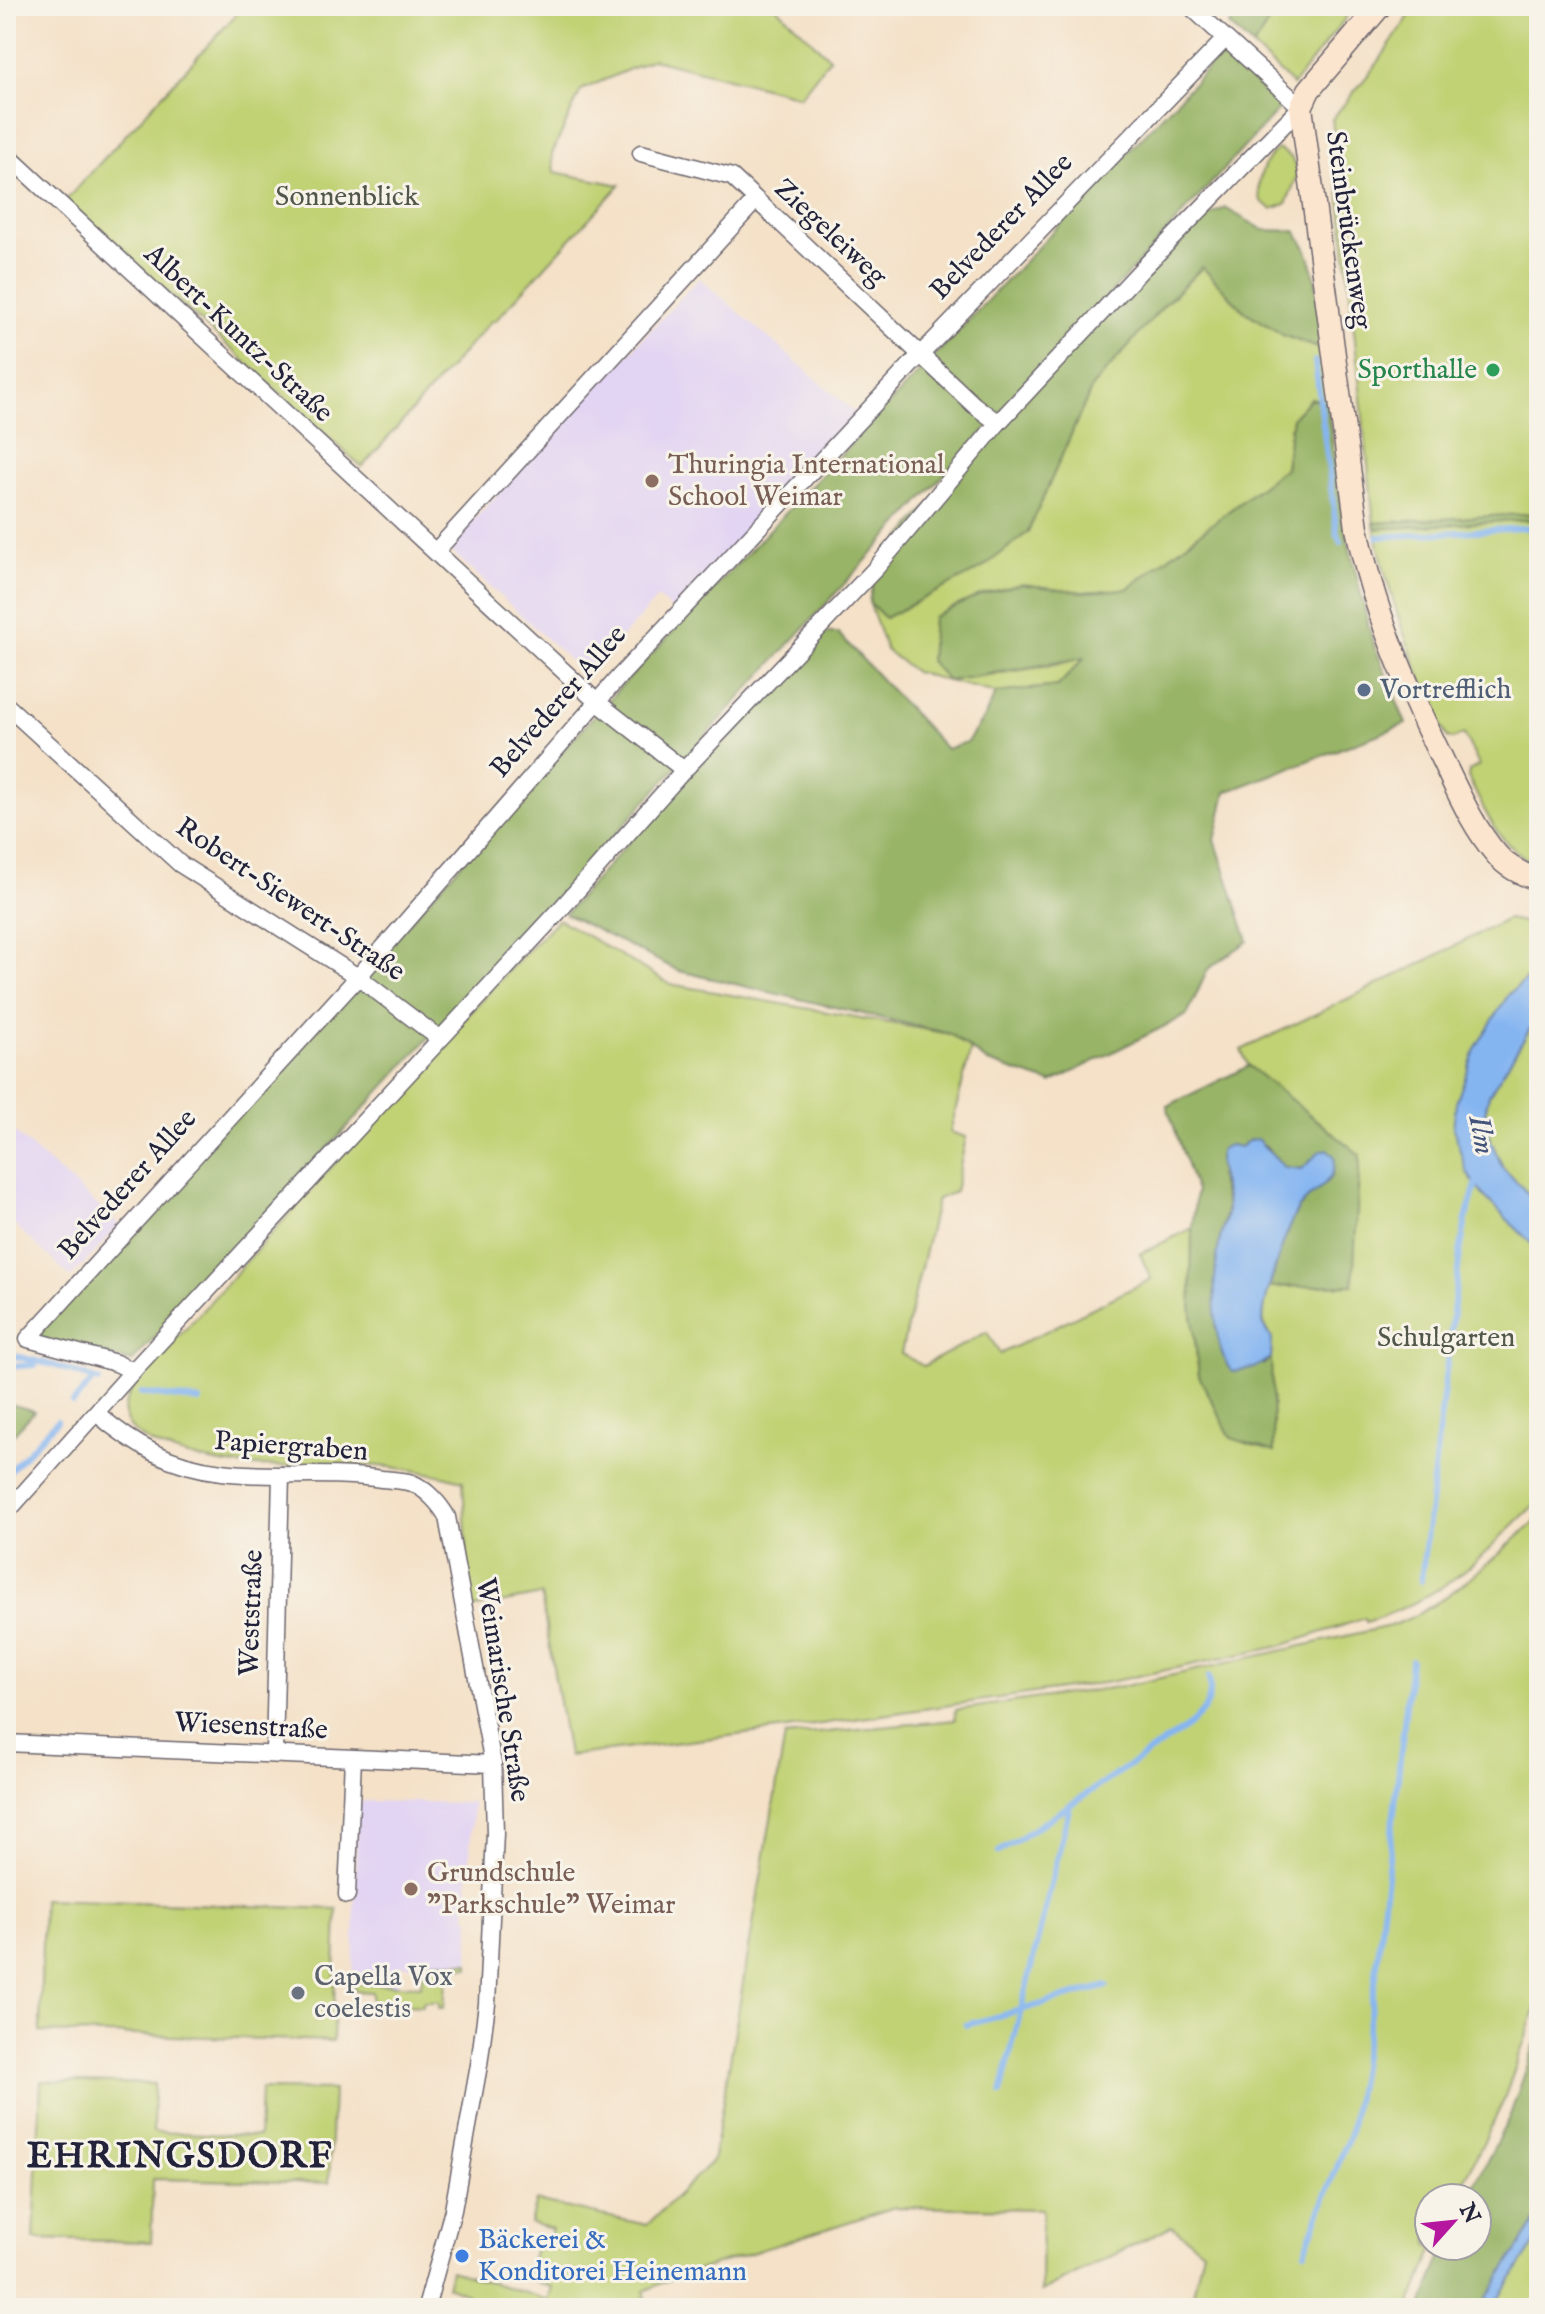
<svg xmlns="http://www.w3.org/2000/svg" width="1545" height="2314" font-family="'IM FELL English',serif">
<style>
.built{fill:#e2d4f3}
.green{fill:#c1d275;stroke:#727a58;stroke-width:2}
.forest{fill:#98b466;stroke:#5d6b50;stroke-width:2}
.water{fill:#85b5f1;stroke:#546c96;stroke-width:2}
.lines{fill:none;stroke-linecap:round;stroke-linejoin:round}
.stream{stroke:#85b5f1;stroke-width:6}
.street-casing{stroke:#6c656c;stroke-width:19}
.secondary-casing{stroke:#6c656c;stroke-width:25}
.street{stroke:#fff;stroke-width:16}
.secondary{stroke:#fce5cf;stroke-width:22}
.leisure-dot{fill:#2e9e5b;stroke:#f7f3e8;stroke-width:3}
.education-dot{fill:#8d6e63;stroke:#f7f3e8;stroke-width:3}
.service-dot{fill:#5c6f8a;stroke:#f7f3e8;stroke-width:3}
.worship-dot{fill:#6b7280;stroke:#f7f3e8;stroke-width:3}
.shop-dot{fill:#3f7fe0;stroke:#f7f3e8;stroke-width:3}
.labels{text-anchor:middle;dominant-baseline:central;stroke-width:6;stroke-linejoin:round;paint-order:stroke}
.park-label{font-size:28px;fill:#52574c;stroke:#f7f3e8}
.street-label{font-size:28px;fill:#22223b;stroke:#f7f3e8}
.leisure-label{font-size:28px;fill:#27864d;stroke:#f7f3e8;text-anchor:end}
.education-label{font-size:28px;fill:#785e54;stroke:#f7f3e8;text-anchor:start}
.service-label{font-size:28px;fill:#4e5e75;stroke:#f7f3e8;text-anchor:start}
.worship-label{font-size:28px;fill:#5b616d;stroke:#f7f3e8;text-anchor:start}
.shop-label{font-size:28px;fill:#366cbe;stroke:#f7f3e8;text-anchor:start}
.water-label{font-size:30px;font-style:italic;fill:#45557b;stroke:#f7f3e8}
.district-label{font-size:36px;font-weight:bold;letter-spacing:2px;fill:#22223b;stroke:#f7f3e8}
</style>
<rect width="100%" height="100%" fill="#f7f3e8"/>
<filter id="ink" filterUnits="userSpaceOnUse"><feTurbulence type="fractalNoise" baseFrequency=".0125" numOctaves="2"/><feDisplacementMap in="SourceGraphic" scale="16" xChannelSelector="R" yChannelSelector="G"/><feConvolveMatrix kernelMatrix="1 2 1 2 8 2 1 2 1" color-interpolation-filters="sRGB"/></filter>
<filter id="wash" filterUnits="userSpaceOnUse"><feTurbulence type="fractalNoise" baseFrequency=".006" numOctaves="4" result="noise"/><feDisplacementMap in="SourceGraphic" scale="32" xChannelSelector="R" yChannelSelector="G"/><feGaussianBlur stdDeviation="1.8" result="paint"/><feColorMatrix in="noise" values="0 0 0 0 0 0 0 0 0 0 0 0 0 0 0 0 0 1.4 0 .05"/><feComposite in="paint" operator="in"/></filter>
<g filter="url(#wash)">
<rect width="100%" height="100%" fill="#f4e1c8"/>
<g class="built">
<path d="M699 278 857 414 673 610 657 598 587 676 448 548Z"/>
<path d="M6 1125 120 1225 71 1277 6 1217Z"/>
<path d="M357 1801 473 1803 466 1917H470L469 1963 431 1961 423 1965H398L397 1985 353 1983Z"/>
</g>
<g class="green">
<path d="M244 6H775L830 58 800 96 653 59 581 90 552 154 554 172 620 185 495 321H491L362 467 66 200Z"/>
<path d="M1279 6H1355L1293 85 1253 47Z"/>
<path d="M1416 6H1539V865C1498 847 1487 815 1468 777L1469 771 1479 765 1464 734 1453 739 1447 738C1416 669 1387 598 1374 523L1332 119 1377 64Z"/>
<path d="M1278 149 1291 157 1298 174 1286 204 1272 209 1261 201C1255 183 1263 160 1278 149Z"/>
<path d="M1203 267 1244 311 1285 336 1324 350 1327 403 1311 398 1292 418 1285 468 1127 589 1083 592 1021 584 948 681 1055 665 1086 657 1058 686 996 693 948 681 915 672 886 650 869 602 885 618 1028 532 1092 387 1165 304Z"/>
<path d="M558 919 670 984 950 1034 971 1049 950 1132 966 1137 955 1192 937 1199 901 1353 923 1366 987 1332 1000 1354 1151 1279 1140 1254 1192 1228 1191 1304 1199 1376 1271 1358 1272 1338C1258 1324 1264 1305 1269 1287L1353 1285 1241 1050 1412 968 1507 919 1539 925V969L1509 994 1496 1019 1467 1173 1483 1195 1539 1251V1501C1518 1519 1500 1539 1480 1558 1447 1587 1408 1609 1366 1622L1365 1618 1281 1646 1109 1682 786 1729 568 1756 541 1595 470 1609 463 1481C430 1472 401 1467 367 1465 319 1463 268 1470 221 1463 193 1458 118 1444 125 1406 126 1398 132 1390 136 1384L507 972Z"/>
<path d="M1539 1014V1205L1503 1168 1490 1139 1485 1113 1489 1095Z"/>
<path d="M1539 1518V2000L1503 2102 1456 2198H1429V2246H1435L1409 2308H1190L1203 2250 1171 2226 1041 2292 1042 2209 895 2207 673 2278 644 2291 646 2297 630 2305 631 2308H463L467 2294 447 2286 451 2270 548 2300 552 2287 528 2279 527 2276 535 2248 525 2245 526 2241 547 2246 552 2229 530 2223 536 2201 647 2225 713 2160 785 1736 955 1720 956 1710 1125 1686 1390 1626C1443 1609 1498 1554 1539 1518Z"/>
<path d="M43 1899 337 1909 333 2041 40 2032Z"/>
<path d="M431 1961 469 1963V1968L447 1967 444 2008H439V2002H423L422 2006 372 2003V1992L355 1991 353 1983 421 1986 423 1965Z"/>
<path d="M41 2081 154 2084 153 2132 259 2136 261 2089 333 2090 329 2183 153 2179 151 2242 34 2239Z"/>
<path d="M1539 2237V2308H1492Z"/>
</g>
<g class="forest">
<path d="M1242 6H1279L1253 47 1229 25Z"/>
<path d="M1223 52 1280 108 132 1362 36 1337 611 697Z"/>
<path d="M1225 208 1264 230 1295 231C1319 257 1319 316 1324 350L1285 336 1244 311 1202 267 1165 304 1092 387 1028 532 981 569 885 618 869 602 876 568 998 423 1202 219Z"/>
<path d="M1311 398 1327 403 1345 528 1372 640 1406 724 1226 792 1215 840 1248 941 1208 969 1187 1015 1051 1083 988 1062 950 1034 679 971 565 914 688 775 821 633H838L946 749 967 742 985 716 996 693 1058 686 1084 658 948 681 930 661 933 617 980 595 1021 584 1083 592 1127 589 1285 468 1292 418Z"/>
<path d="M1539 513V519L1375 529 1374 523Z"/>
<path d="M1249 1066 1360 1155 1353 1285 1269 1287C1279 1262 1283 1232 1298 1210 1307 1195 1323 1189 1333 1174L1315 1157 1302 1169 1284 1167 1265 1145 1250 1140 1240 1147 1230 1145 1219 1176 1227 1207 1220 1239 1216 1284V1328L1263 1365 1271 1358 1274 1452 1231 1438 1199 1376 1191 1304 1192 1228 1196 1192 1167 1106Z"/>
<path d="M6 1403 35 1411 6 1442Z"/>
<path d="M1539 2033V2216L1480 2308H1421L1446 2246H1477V2198H1468L1509 2118Z"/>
</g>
<g class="water">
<path d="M1539 969V1014L1489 1095 1485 1113 1490 1139 1503 1168 1539 1205V1251L1483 1195 1467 1173 1453 1128 1456 1103 1476 1047 1509 994Z"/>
<path d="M1257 1139 1284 1167 1302 1169 1320 1151 1327 1149 1334 1156C1339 1183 1311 1190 1298 1209 1287 1226 1262 1303 1263 1322 1264 1329 1267 1333 1272 1338L1271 1358 1254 1368 1232 1372C1209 1344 1213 1273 1220 1239 1222 1228 1227 1220 1227 1209 1227 1186 1214 1171 1221 1149L1230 1145 1240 1147 1250 1140Z"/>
<path d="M1539 2216V2237L1492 2308H1480Z"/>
</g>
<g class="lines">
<g class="stream">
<path d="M1315 361 1337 534 1341 542"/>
<path d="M1378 537 1539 527"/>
<path d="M6 1354 53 1365 99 1381"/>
<path d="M6 1367 35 1365"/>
<path d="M141 1393 200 1401"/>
<path d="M73 1403 93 1380"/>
<path d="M6 1475 57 1421"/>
<path d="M1421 1581 1460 1253 1466 1219 1477 1181"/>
<path d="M999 1852 1189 1726C1206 1709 1213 1702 1209 1677"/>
<path d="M966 2025 1107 1986"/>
<path d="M1001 2093 1070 1805"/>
<path d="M1305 2251 1350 2133 1375 1983 1411 1660"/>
</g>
</g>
</g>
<g filter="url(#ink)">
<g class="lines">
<defs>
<g id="street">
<path d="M641 153 732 177 974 405 998 423"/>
<path d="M6 154 597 702 684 770"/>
<path d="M436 551 756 200"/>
<path d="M6 705 180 864 358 977 440 1039"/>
<path d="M133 1371 116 1363 28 1339 358 977 618 678 921 354 1225 39"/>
<path d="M96 1413C135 1446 170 1466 222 1472 275 1479 329 1471 382 1479 391 1480 403 1480 412 1483 426 1489 440 1504 447 1517L493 1764 495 1833 487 2004 479 2065 453 2210 426 2308"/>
<path d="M6 1513 133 1371 558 912 684 770 876 568 998 423 1142 269 1301 107 1190 6"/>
<path d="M6 1743 493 1764"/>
<path d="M274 1753 281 1475"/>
<path d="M347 1895 353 1758"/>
</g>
<path id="secondary" d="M1380 6 1309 90 1301 107 1357 528C1373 609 1406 685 1442 759 1458 792 1473 827 1497 855 1508 868 1523 875 1539 879"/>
</defs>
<use href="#street" class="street-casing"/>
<use href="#secondary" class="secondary-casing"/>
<use href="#street" class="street"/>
<use href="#secondary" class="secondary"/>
</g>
</g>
<circle class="leisure-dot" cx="1493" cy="370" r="8"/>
<g class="education-dot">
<circle cx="652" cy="481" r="8"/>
<circle cx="411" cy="1889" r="8"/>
</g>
<circle class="service-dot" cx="1364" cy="690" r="8"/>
<circle class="worship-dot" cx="298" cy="1993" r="8"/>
<circle class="shop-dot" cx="462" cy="2256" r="8"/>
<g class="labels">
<g class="park-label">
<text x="347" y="197">Sonnenblick</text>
<text x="1446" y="1338">Schulgarten</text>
</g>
<g class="street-label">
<text transform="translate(1002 227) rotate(-46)">Belvederer Allee</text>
<text transform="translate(1348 230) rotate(82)">Steinbrückenweg</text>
<text transform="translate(830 233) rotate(43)">Ziegeleiweg</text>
<text transform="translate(238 334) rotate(43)">Albert-Kuntz-Straße</text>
<text transform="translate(559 702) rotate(-49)">Belvederer Allee</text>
<text transform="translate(290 900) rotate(34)">Robert-Siewert-Straße</text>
<text transform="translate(128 1185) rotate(-48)">Belvederer Allee</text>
<text transform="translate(291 1447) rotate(4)">Papiergraben</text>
<text transform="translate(252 1613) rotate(-88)">Weststraße</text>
<text transform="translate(502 1690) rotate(81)">Weimarische Straße</text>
<text transform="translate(251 1727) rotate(3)">Wiesenstraße</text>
</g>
<g class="leisure-label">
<text x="1477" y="370">Sporthalle</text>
</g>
<g class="education-label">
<text x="668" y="465">Thuringia International<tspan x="668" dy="32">School Weimar</tspan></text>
<text x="427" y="1873">Grundschule<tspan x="427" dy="32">"Parkschule" Weimar</tspan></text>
</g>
<g class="service-label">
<text x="1380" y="690">Vortrefflich</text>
</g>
<g class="worship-label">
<text x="314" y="1977">Capella Vox<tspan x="314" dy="32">coelestis</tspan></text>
</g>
<g class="shop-label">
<text x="478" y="2240">Bäckerei &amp;<tspan x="478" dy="32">Konditorei Heinemann</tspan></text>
</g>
<g class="water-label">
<text transform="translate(1481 1135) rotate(80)">Ilm</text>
</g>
<g class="district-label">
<text x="180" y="2157">EHRINGSDORF</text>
</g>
</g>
<rect width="1545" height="2314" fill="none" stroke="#f7f3e8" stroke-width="32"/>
<g transform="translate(1453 2222) rotate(63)"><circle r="38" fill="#f7f3e8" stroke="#a29fa3" stroke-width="2"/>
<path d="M0-6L14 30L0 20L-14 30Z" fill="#b5179e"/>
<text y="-12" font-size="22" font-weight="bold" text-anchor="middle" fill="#22223b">N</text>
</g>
</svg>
